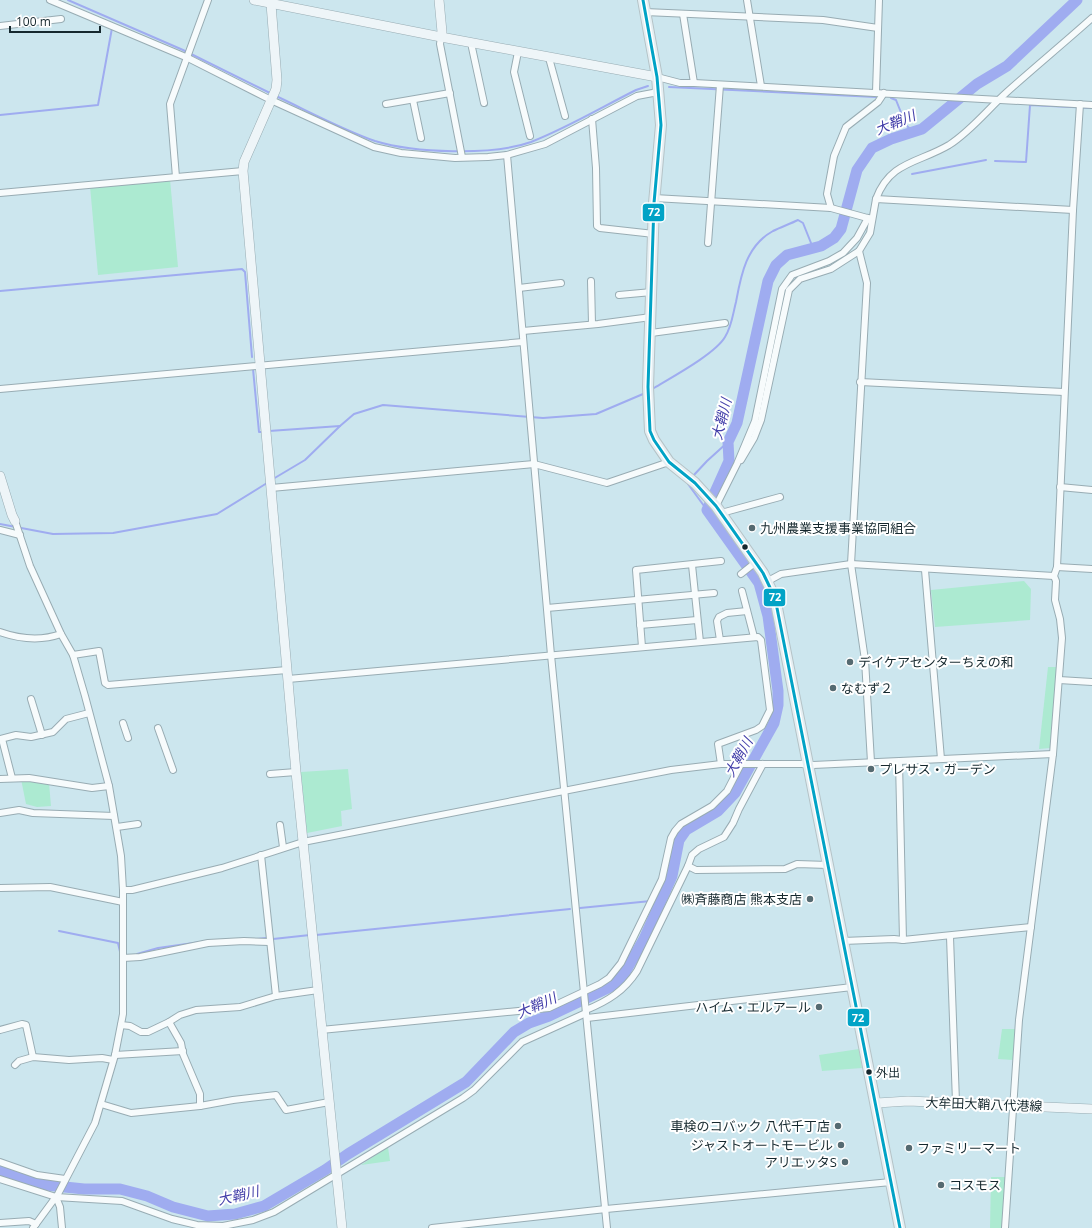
<svg xmlns="http://www.w3.org/2000/svg" width="1092" height="1228" font-family="'Open Sans','Noto Sans JP',sans-serif">
<style>
.green{fill:#acead1}
.lines{fill:none;stroke-linecap:round;stroke-linejoin:round}
.stream{stroke:#9facf0;stroke-width:2}
.river{stroke:#9facf0;stroke-width:11}
.street-casing{stroke:#98acb3;stroke-width:8}
.secondary-casing{stroke:#98acb3;stroke-width:10}
.primary-casing{stroke:#b5c3c7;stroke-width:12}
.street{stroke:#f7fbfc;stroke-width:6}
.secondary{stroke:#eef5f8;stroke-width:9}
.primary{stroke:#e5eff3;stroke-width:10}
.bus-1-casing{stroke:#fff;stroke-width:6}
.bus-1{stroke:#01a3c6;stroke-width:3}
.poi-dot{fill:#556a71;stroke:#fff;stroke-width:1.5}
.bus-dot{fill:#15282e;stroke:#fff;stroke-width:1.5}
.labels{text-anchor:middle;dominant-baseline:central;stroke-width:4;stroke-linejoin:round;paint-order:stroke}
.bus-label{font-size:12px;fill:#15282e;stroke:#fff;text-anchor:start}
.poi-label{font-size:13px;fill:#15282e;stroke:#fff;text-anchor:start}
.street-label{font-size:13px;fill:#15282e;stroke:#fff}
.water-label{font-size:14px;font-style:italic;fill:#423ea9;stroke:#fff}
.line-badge{stroke:#fff;stroke-width:1.5}
.badge-label{font-size:11px;text-anchor:middle;font-weight:bold;fill:#fff}
</style>
<rect width="100%" height="100%" fill="#cce6ee"/>
<g class="green">
<path d="M170 179 178 267 98 275 90 186Z"/>
<path d="M1024 581 1031 589 1030 620 935 627 931 590Z"/>
<path d="M1048 667H1057L1050 748 1039 749Z"/>
<path d="M348 769 352 809 341 811 342 826 307 833 301 772Z"/>
<path d="M21 779 49 783 51 806 37 807 26 804Z"/>
<path d="M1002 1029H1016L1013 1060 998 1059Z"/>
<path d="M859 1049 862 1068 822 1071 819 1055Z"/>
<path d="M388 1147 390 1161 361 1165Z"/>
<path d="M991 1177H1006L1002 1228H990Z"/>
</g>
<g class="lines">
<g class="stream">
<path d="M68 0 183 50 272 94"/>
<path d="M669 87 876 97"/>
<path d="M276 96C308 111 341 129 375 141 414 153 492 156 531 142 567 128 602 107 636 90L648 86"/>
<path d="M891 98 896 100 906 125 913 132"/>
<path d="M0 115 98 105 112 28"/>
<path d="M995 161 1026 162 1030 105 1092 108"/>
<path d="M912 174 986 160"/>
<path d="M0 291 242 269 245 272 252 357"/>
<path d="M253 369 259 432H262"/>
<path d="M654 388C672 377 715 354 725 337 732 326 733 313 736 302 741 275 746 246 773 231 781 227 790 224 798 220L803 223 813 248"/>
<path d="M269 431 340 426"/>
<path d="M693 476 707 461 728 442"/>
<path d="M273 479 305 460 340 426 354 414 383 405 543 418 596 414 643 394"/>
<path d="M689 482 688 484 707 510"/>
<path d="M0 524 53 534 113 533 217 514 267 483"/>
<path d="M580 908 661 900"/>
<path d="M59 931 118 943 121 956"/>
<path d="M316 935 570 909"/>
<path d="M257 939 266 938"/>
<path d="M273 939 310 935"/>
<path d="M137 954 158 948 215 940"/>
</g>
<path class="river" d="M0 1171 36 1184 84 1189H120L147 1196 173 1207 208 1216 235 1214 264 1206 325 1170 348 1154 466 1082 514 1032 529 1023 549 1016 612 986 624 974 644 939 672 876 679 840 686 830 718 811 735 793 774 723 778 705V691L768 616 759 583 707 510 729 461 728 442 737 423 768 281 776 265 787 255 821 246 834 238 841 229 857 170 872 148 891 139 922 129 977 84 1007 66 1077 0"/>
<defs>
<g id="street">
<path d="M50 0 188 58 271 100 374 147 401 153 455 158 488 157 507 155 545 144 637 96 658 92"/>
<path d="M747 0 761 86"/>
<path d="M645 12 823 20 878 28"/>
<path d="M683 14 694 83"/>
<path d="M0 26 61 19"/>
<path d="M441 37 440 44 462 157"/>
<path d="M471 43 484 103"/>
<path d="M518 52 514 72 530 136"/>
<path d="M549 58 565 116"/>
<path d="M657 77 680 83H694L1092 105"/>
<path d="M876 92 879 0"/>
<path d="M413 100 421 138"/>
<path d="M386 104 450 93"/>
<path d="M592 119 596 168 597 226 600 228 654 234"/>
<path d="M507 155 551 655 607 1228"/>
<path d="M176 177 170 104 208 0"/>
<path d="M0 193 243 171"/>
<path d="M654 198 831 208 871 219"/>
<path d="M876 199C890 161 919 163 949 145 971 131 988 109 1007 92 1035 67 1064 43 1092 18"/>
<path d="M831 208 827 194 834 156 846 127 878 102 884 93"/>
<path d="M708 243 720 85"/>
<path d="M591 281 592 324"/>
<path d="M519 288 561 283"/>
<path d="M619 295 652 292"/>
<path d="M523 331 598 324 651 317"/>
<path d="M651 333 725 323"/>
<path d="M860 382 1064 392"/>
<path d="M0 389 523 342"/>
<path d="M741 460 754 438 761 420 789 290 800 279 831 269 859 251"/>
<path d="M1060 487 1092 490"/>
<path d="M271 488 534 464 607 483 669 462"/>
<path d="M716 506 737 464 755 421 782 289 792 275 829 261 843 253 857 238 868 218"/>
<path d="M722 515 725 512 780 497"/>
<path d="M15 521 30 566 61 634 73 655 85 696 109 786 121 856 123 890V1014L115 1055 95 1123 58 1194 33 1228"/>
<path d="M0 530 20 535"/>
<path d="M692 565 700 642"/>
<path d="M1057 567 1092 569"/>
<path d="M925 570 941 759"/>
<path d="M741 574 756 562"/>
<path d="M768 581 781 574 851 564 1054 576"/>
<path d="M742 591 754 637"/>
<path d="M547 608 714 593"/>
<path d="M640 625 697 620"/>
<path d="M0 632C20 639 41 641 61 634"/>
<path d="M720 640 717 621 719 617 727 613 747 611"/>
<path d="M642 647 636 570 721 561"/>
<path d="M73 655 99 651 105 683 108 685 287 670"/>
<path d="M288 679 758 637 761 640 770 710 762 726 756 730 718 744 721 764"/>
<path d="M1059 680 1092 682"/>
<path d="M31 699 42 735"/>
<path d="M123 723 128 738"/>
<path d="M158 728 173 770"/>
<path d="M0 739 16 735 31 737 53 732 66 719 89 713"/>
<path d="M2 739 12 778"/>
<path d="M871 762 865 660 851 564 867 283 859 251 870 233 876 199 1073 210"/>
<path d="M899 762 903 940"/>
<path d="M270 774 296 772"/>
<path d="M0 779 29 778 92 788 109 786"/>
<path d="M0 813 19 810 33 813 114 816"/>
<path d="M280 825 283 847"/>
<path d="M117 827 138 824"/>
<path d="M261 855 276 996"/>
<path d="M688 866 696 870 785 869 797 864 828 865"/>
<path d="M0 888 50 887 123 902"/>
<path d="M123 890H132L222 868 303 842 671 770 721 764H802L813 765 1053 754"/>
<path d="M950 937 956 1102"/>
<path d="M843 941 894 939 903 940 1031 927"/>
<path d="M123 958 140 957 208 943 244 941 269 942"/>
<path d="M586 1010C608 1001 624 991 637 971L688 866 692 855 699 849 724 837 733 823 739 809 763 764"/>
<path d="M587 1018 852 987"/>
<path d="M169 1022 181 1043 183 1054 200 1094V1106L233 1100 276 1095 286 1110 329 1102"/>
<path d="M121 1025 130 1026 141 1032H148L169 1022 180 1015 196 1010 240 1007 276 996 318 990"/>
<path d="M0 1030 22 1024 26 1025 33 1057"/>
<path d="M321 1030 549 1008 600 984 609 978 621 963 662 879 671 838 675 831 681 824 712 806 727 791 741 764"/>
<path d="M115 1055 183 1051"/>
<path d="M15 1065 19 1061 33 1057 69 1060 102 1058 113 1060"/>
<path d="M101 1104 131 1113 200 1106"/>
<path d="M0 1162 37 1175 65 1179"/>
<path d="M0 1179 56 1197 122 1201 172 1219 197 1225 223 1226 253 1220 274 1212 463 1098 474 1090 522 1042 586 1013"/>
<path d="M56 1197 60 1207 62 1228"/>
<path d="M0 1223 29 1221 36 1224"/>
<path d="M432 1228 606 1209 891 1182"/>
<path d="M1005 1228 1019 1020 1053 754 1062 638 1060 619 1055 600 1056 581 1054 576 1057 567 1073 210 1080 104"/>
</g>
<g id="secondary">
<path d="M254 0 441 37 657 77"/>
<path d="M439 0 442 32 441 37"/>
<path d="M271 4 277 80 276 89 244 162 243 171 296 772 342 1228"/>
<path d="M0 476 12 515 15 521"/>
<path d="M877 1103 908 1101 1092 1109"/>
</g>
<path id="primary" d="M643 0 657 77 661 125 654 203 648 387 650 431 654 440 669 462 695 483 716 506 763 573 775 598 900 1228"/>
</defs>
<use href="#street" class="street-casing"/>
<use href="#secondary" class="secondary-casing"/>
<use href="#primary" class="primary-casing"/>
<use href="#street" class="street"/>
<use href="#secondary" class="secondary"/>
<use href="#primary" class="primary"/>
<defs>
<path id="bus-1" d="M643 0 657 77 661 125 654 203 648 387 650 431 654 440 669 462 695 483 716 506 763 573 775 598 900 1228"/>
</defs>
<use href="#bus-1" class="bus-1-casing"/>
<use href="#bus-1" class="bus-1"/>
</g>
<g class="poi-dot">
<circle cx="752" cy="528" r="4"/>
<circle cx="850" cy="662" r="4"/>
<circle cx="833" cy="688" r="4"/>
<circle cx="871" cy="769" r="4"/>
<circle cx="810" cy="899" r="4"/>
<circle cx="819" cy="1007" r="4"/>
<circle cx="838" cy="1126" r="4"/>
<circle cx="841" cy="1145" r="4"/>
<circle cx="909" cy="1148" r="4"/>
<circle cx="845" cy="1162" r="4"/>
<circle cx="941" cy="1185" r="4"/>
</g>
<g class="bus-dot">
<circle cx="745" cy="547" r="3.5"/>
<circle cx="869" cy="1072" r="3.5"/>
</g>
<g class="labels">
<g class="bus-label">
<text x="876" y="1072">外出</text>
</g>
<g class="poi-label">
<text x="760" y="528">九州農業支援事業協同組合</text>
<text x="858" y="662">デイケアセンターちえの和</text>
<text x="841" y="688">なむず２</text>
<text x="879" y="769">プレサス・ガーデン</text>
<text x="802" y="899" text-anchor="end">㈱斉藤商店 熊本支店</text>
<text x="811" y="1007" text-anchor="end">ハイム・エルアール</text>
<text x="830" y="1126" text-anchor="end">車検のコバック 八代千丁店</text>
<text x="833" y="1145" text-anchor="end">ジャストオートモービル</text>
<text x="917" y="1148">ファミリーマート</text>
<text x="837" y="1162" text-anchor="end">アリエッタS</text>
<text x="949" y="1185">コスモス</text>
</g>
<g class="street-label">
<text transform="translate(984 1104) rotate(2)">大牟田大鞘八代港線</text>
</g>
<g class="water-label">
<text transform="translate(895 122) rotate(-22)">大鞘川</text>
<text transform="translate(721 419) rotate(-76)">大鞘川</text>
<text transform="translate(738 757) rotate(-61)">大鞘川</text>
<text transform="translate(536 1005) rotate(-24)">大鞘川</text>
<text transform="translate(238 1195) rotate(-13)">大鞘川</text>
</g>
</g>
<g class="line-badge">
<rect x="642" y="203" width="23" height="19" rx="4" fill="#01a3c6"/>
<rect x="763" y="588" width="23" height="19" rx="4" fill="#01a3c6"/>
<rect x="847" y="1008" width="23" height="19" rx="4" fill="#01a3c6"/>
</g>
<g class="badge-label">
<text x="654" y="216">72</text>
<text x="775" y="601">72</text>
<text x="858" y="1022">72</text>
</g>
<path d="M10 26v6h90v-6" fill="none" stroke="#15282e" stroke-width="2"/>
<text x="16" y="26" font-size="12" fill="#15282e" stroke="#ffffff" stroke-width="3" paint-order="stroke">100 m</text>
</svg>
